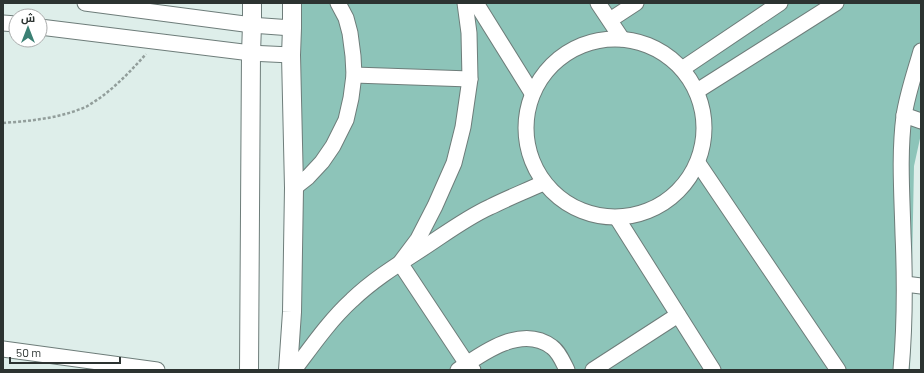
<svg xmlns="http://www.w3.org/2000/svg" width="924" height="373" font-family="Barlow,Cairo,sans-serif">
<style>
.green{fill:#8dc4b9}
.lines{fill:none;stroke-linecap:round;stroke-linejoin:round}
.minor-casing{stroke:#6e7d7a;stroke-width:17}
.tertiary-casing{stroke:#6e7d7a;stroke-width:20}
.path{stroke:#929e9b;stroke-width:2.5;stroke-dasharray:3 2;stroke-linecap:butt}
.minor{stroke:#fff;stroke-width:15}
.tertiary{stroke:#fff;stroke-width:18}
</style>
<rect width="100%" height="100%" fill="#deeeea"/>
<path class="green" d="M293 3H921V134L914 166 910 370H292Z"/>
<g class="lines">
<defs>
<g id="minor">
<path d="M85 3 252 25 292 28"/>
<path d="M465 3 469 33 470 79 463 127 454 163 435 206 418 239 400 263 467 364 473 370"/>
<path d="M476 3 532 93"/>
<path d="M598 3 622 39"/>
<path d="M610 20 636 3"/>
<path d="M3 23 16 24"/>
<path d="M40 27 251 53 291 55"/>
<circle cx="615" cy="128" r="89"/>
<path d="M682 69 780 3"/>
<path d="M354 75 470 79"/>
<path d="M697 91 836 3"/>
<path d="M904 115 921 121"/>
<path d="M698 163 838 370"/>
<path d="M294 188 308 177 322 162 333 146 346 120 351 98 354 75 353 56 350 33 346 18 338 3"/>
<path d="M617 218 713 370"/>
<path d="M905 284 921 286"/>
<path d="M3 349 157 370"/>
<path d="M294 370C312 346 330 320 352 300 375 278 402 262 428 245 449 231 468 217 490 207 508 198 526 191 543 183"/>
<path d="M458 370C482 353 522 324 552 347 559 352 563 362 567 370"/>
<path d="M593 370 678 315"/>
<path d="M901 370C905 325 905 279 903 234 902 195 899 154 904 116 907 95 915 72 921 51"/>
</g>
<g id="tertiary">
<path d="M249 370 251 53 252 25V3"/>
<path d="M288 370 292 312 294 188 291 55 292 28V3"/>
</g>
</defs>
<use href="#minor" class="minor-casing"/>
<use href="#tertiary" class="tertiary-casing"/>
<path class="path" d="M3 123C28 121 52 119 75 111 80 109 85 108 89 105 111 92 129 73 146 54"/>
<use href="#minor" class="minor"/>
<use href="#tertiary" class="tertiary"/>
</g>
<rect width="924" height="373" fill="none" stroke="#2c3331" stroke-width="8"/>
<g transform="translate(28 28)"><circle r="19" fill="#ffffff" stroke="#abadad"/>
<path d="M0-3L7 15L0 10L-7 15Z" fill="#3b8074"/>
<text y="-6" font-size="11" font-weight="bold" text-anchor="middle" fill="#2c3331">ش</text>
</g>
<path d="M10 357v6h110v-6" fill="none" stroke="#2c3331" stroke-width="2"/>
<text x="16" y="357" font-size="12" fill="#2c3331" stroke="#ffffff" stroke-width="3" paint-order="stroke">50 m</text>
</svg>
